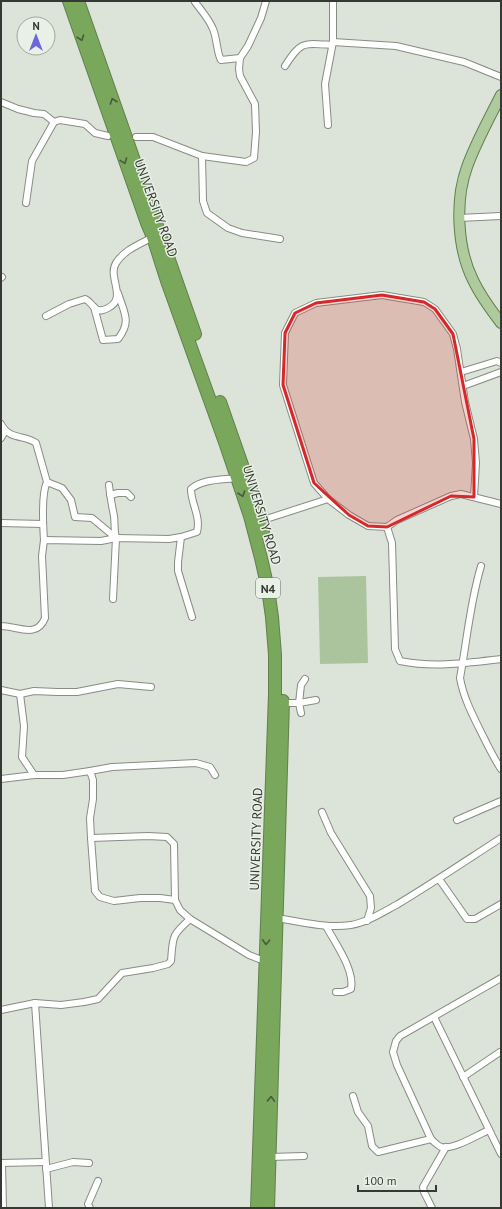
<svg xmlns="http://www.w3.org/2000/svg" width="502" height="1209" font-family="'PT Sans',sans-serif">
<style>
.pitch{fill:#acc49e}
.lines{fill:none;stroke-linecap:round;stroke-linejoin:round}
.street-casing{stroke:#878d83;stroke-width:8}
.primary-casing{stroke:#61804d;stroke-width:12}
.highway-casing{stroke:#61804d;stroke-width:14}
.street{stroke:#fff;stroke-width:6}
.primary{stroke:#afca9d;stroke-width:10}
.highway{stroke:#79a75b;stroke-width:12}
.oneway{stroke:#495940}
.marked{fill:#d62828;fill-opacity:0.2;stroke:#d62828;stroke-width:3;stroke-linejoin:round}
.labels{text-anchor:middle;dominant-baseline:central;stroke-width:3;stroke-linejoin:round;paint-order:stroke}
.shield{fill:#e9f0e5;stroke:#6b6f69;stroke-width:1}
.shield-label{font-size:12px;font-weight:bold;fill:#353834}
.street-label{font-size:13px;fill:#353834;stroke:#e9f0e5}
</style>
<rect width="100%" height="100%" fill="#dce3d8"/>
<path class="pitch" d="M366 576 368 663 320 664 318 577Z"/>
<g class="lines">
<defs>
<g id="street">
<path d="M195 2C201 10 209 19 213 29 217 38 217 54 221 60L240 58"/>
<path d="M333 42 396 46 464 62 501 77"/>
<path d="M285 66C301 41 303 43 332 45"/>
<path d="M1 102 18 109 34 113 44 114 54 122 32 161 26 203"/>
<path d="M54 122 60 120 85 124 95 133 108 136"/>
<path d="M328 125 325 84 333 42V1"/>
<path d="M136 137H153L202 156 246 162 254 158 256 132 255 104 240 76 239 69 240 58 248 46 261 18 266 1"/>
<path d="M202 156 203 201 207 213 228 228 242 233 280 239"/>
<path d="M459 218 501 216"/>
<path d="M1 278 2 277"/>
<path d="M94 307 103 340 118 339C132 321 124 313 118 293"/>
<path d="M46 316 69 304 85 299C90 301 92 306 96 309 100 312 104 310 108 308 128 298 107 277 116 263 124 250 140 244 153 237"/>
<path d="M461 372 497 361 501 363"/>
<path d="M463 386 501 372"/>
<path d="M1 424C10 441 24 434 36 443L47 482 62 488 71 500 75 517 92 518 116 538"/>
<path d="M1 438 5 431"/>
<path d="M109 485C110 496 112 506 114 516 115 524 114 531 116 538L113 599"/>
<path d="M110 495 118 493H127L131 497"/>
<path d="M501 504 461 494 451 496 397 520 387 527 392 543 395 649 400 661C434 668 467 663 501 659"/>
<path d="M260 521 328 499"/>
<path d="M1 523 43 524"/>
<path d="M387 527 368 526 349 515 328 499 314 483 283 385 285 333 295 313 316 303 382 295 424 302 435 309 453 334 457 349 465 402 474 439 476 463 474 497"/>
<path d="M181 537 178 562V571L192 617"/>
<path d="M44 540C43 525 41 494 47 482"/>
<path d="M481 566C470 603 467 640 460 678 463 696 472 714 480 730 487 744 493 757 501 769"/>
<path d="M1 626C17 626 37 639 45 618L42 556 44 540 101 541 116 538 169 539 181 537 197 532C201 516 191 504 191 489 202 479 222 480 237 478"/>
<path d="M1 690 20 694 34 691 57 692H77L118 684 151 687"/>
<path d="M20 694 24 726 22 757 34 775"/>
<path d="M283 703H299L301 685 305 679"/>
<path d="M301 713 299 703 316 700"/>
<path d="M90 771 112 767 196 763 210 767 215 775"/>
<path d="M1 779 34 775H63L90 771 93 780V799L90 818 91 838 95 891 100 897 114 901 140 898H160L175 900 180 910 190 919 249 955 267 962"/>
<path d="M322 812 331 833 370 896 371 908 367 921"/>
<path d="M457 820 501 801"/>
<path d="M91 838 148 836 167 837 174 844 175 900"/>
<path d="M439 879 467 919H475L501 904"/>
<path d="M275 918C300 921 326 929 351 925 368 922 383 912 398 904 433 883 467 860 501 838"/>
<path d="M326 926C335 943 355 970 351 989L343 992H336"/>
<path d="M1 1010 35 1003"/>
<path d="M434 1017 501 1154"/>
<path d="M463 1077 500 1052"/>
<path d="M353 1096 358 1112 368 1126 372 1146 378 1152 431 1139"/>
<path d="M489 1130C477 1135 454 1150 441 1147 437 1145 434 1142 431 1139L397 1065 393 1052 396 1041 400 1036 501 978"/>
<path d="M269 1157 304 1156"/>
<path d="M1 1163 45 1162"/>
<path d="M2 1163 3 1208"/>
<path d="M46 1169 73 1162 89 1163"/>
<path d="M49 1208 35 1003 61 1005 84 1002 98 999 122 973 153 968 168 964 171 961C173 937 171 936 190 919"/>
<path d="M90 1208 88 1204 98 1181"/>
<path d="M432 1208 424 1192 423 1187 446 1147"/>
</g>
<path id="primary" d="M501 95C489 119 476 142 467 167 455 200 457 248 473 280 480 295 491 310 501 323"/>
<g id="highway">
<path d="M69 1 147 223 153 237 167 281 226 445 250 516 261 558 268 589 272 617 275 655V694L257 1208"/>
<path d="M78 1 195 334"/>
<path d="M220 402 256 505 263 531"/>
<path d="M268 1208 283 701"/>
</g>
</defs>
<use href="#street" class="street-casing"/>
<use href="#primary" class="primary-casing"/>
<use href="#highway" class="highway-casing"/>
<use href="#street" class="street"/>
<use href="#primary" class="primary"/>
<use href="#highway" class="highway"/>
</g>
<defs><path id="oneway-chevron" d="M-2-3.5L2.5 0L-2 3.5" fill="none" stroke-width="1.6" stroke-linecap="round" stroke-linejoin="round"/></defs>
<g class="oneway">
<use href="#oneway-chevron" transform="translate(81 38) rotate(71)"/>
<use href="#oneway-chevron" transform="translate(113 101) rotate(-109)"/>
<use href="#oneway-chevron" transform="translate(124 161) rotate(70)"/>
<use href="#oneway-chevron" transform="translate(242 494) rotate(71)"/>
<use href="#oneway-chevron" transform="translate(266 942) rotate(93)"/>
<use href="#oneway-chevron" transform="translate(271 1099) rotate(-88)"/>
</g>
<path class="marked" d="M382 295 424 302 435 309 453 334 474 439V497L451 496 387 527 368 526 349 515 314 483 283 385 285 333 295 313 316 303Z"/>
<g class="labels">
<rect class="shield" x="256" y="578" width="24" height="20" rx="3"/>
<g class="shield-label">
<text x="268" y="588">N4</text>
</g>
<g class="street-label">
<text transform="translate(156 208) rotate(70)">UNIVERSITY ROAD</text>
<text transform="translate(262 515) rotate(73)">UNIVERSITY ROAD</text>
<text transform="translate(256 839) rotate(-88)">UNIVERSITY ROAD</text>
</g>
</g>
<rect width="502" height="1209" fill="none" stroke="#353834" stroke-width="4"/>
<g transform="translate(36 36)"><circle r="19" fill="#e9f0e5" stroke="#a1a69e"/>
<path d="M0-3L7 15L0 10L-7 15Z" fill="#6c65df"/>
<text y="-6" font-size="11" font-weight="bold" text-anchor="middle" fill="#353834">N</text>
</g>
<path d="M358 1185v6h78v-6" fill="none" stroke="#353834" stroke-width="2"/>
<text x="364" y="1185" font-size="12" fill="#353834" stroke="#e9f0e5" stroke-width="3" paint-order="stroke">100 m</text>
</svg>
